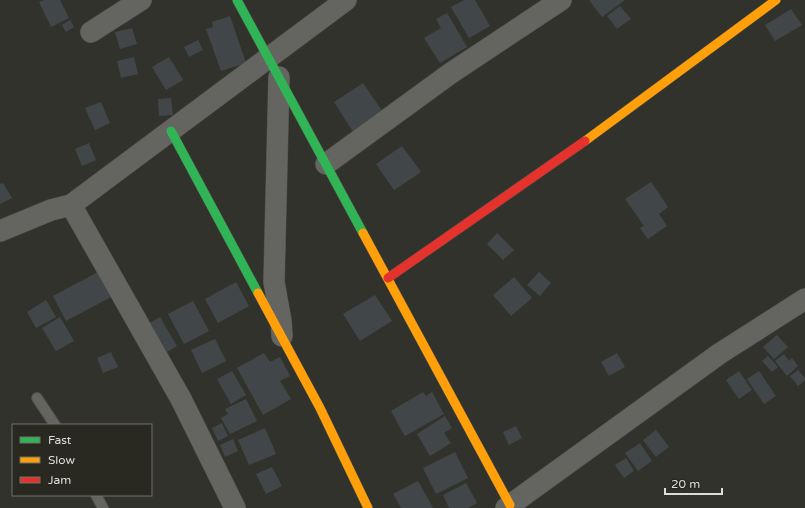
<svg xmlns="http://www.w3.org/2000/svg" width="805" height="508" font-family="'Varela Round',sans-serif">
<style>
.building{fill:#414749}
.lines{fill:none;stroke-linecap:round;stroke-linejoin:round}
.lane-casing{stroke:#4d4d49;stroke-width:12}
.street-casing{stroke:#4d4d49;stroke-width:22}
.fast-casing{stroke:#4d4d49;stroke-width:10}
.slow-casing{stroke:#4d4d49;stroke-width:10}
.jam-casing{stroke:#4d4d49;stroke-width:10}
.lane{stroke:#646461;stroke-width:10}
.street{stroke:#646461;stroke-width:21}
.fast{stroke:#30b455;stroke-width:9}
.slow{stroke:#ff9f0a;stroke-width:9}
.jam{stroke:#e5322d;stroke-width:9}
</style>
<rect width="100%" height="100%" fill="#32322d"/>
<g class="building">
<path d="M44 0H60L69 18 51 27 39 2Z"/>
<path d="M464 0H475L490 26 469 38 451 7Z"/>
<path d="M589 0H625L602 17Z"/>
<path d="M620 6 631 19 617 29 607 16Z"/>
<path d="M791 9 802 25 775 41 765 25Z"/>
<path d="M447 13 467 47 440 63 424 38 441 28 436 19Z"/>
<path d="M230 16 246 63 221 71 206 29 213 27 212 22Z"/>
<path d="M70 20 74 27 66 32 62 25Z"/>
<path d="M132 28 137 44 120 49 115 32Z"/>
<path d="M198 40 203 50 189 57 184 47Z"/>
<path d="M134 57 138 74 121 78 117 61Z"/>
<path d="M169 57 183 80 166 90 152 67Z"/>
<path d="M363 83 383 112 353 132 334 102Z"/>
<path d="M171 98 173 115 159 116 158 99Z"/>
<path d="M101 102 110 123 95 130 85 108Z"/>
<path d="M89 143 96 160 82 166 75 149Z"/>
<path d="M402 146 421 172 394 190 376 164Z"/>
<path d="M651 182 668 207 659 214 667 226 648 239 640 228 644 226 625 199Z"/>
<path d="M3 183 12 198 0 204V184Z"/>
<path d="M497 233 514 250 503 260 487 244Z"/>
<path d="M98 272 111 297 66 321 53 296Z"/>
<path d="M539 272 551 283 540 296 527 285Z"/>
<path d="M514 277 532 298 511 316 493 295Z"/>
<path d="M236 282 249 306 218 323 205 299Z"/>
<path d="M375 295 392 321 360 341 343 314Z"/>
<path d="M46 300 56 317 36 328 27 312Z"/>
<path d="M193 301 209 331 184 344 168 314Z"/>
<path d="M60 317 74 341 56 351 42 328Z"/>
<path d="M160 317 177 346 167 352 150 323Z"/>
<path d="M777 335 788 347 774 359 763 347Z"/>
<path d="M215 339 226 361 202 373 191 350Z"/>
<path d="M111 352 118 367 103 373 97 358Z"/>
<path d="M264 353 270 362 280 357 290 376 280 381 291 399 263 415 237 368Z"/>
<path d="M617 353 625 367 609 376 601 362Z"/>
<path d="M784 354 789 361 792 358 798 366 787 376 775 361Z"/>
<path d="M768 356 778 367 772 372 762 361Z"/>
<path d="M798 370 805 378V380L798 386 790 376Z"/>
<path d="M232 371 246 395 231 404 217 379Z"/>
<path d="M739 371 752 390 739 399 726 380Z"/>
<path d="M759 371 776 396 764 404 747 379Z"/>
<path d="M423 392 426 396 432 392 444 414 405 436 391 411Z"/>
<path d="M246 399 257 421 230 434 221 418 228 414 225 409Z"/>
<path d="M445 416 452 428 444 433 451 443 430 456 417 434Z"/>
<path d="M222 423 228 436 218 441 212 428Z"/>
<path d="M516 426 522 438 509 445 503 432Z"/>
<path d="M265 428 276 454 249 465 238 440Z"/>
<path d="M656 430 669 447 656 457 643 440Z"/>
<path d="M233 439 238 451 225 457 220 445Z"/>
<path d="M640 443 652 461 638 471 625 453Z"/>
<path d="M455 452 468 478 436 494 423 468Z"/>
<path d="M626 458 634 471 624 478 615 465Z"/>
<path d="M272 467 282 486 266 494 256 474Z"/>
<path d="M418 481 433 508H401L393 494Z"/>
<path d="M466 483 477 503 468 508H449L443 495Z"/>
</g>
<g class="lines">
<defs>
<g id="lane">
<path d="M37 398 55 425"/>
<path d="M96 495 103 508"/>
</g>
<g id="street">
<path d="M91 32 141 0"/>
<path d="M279 77 274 282 281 321 282 336"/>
<path d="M326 164 451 73 561 0"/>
<path d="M71 205 181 399 235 508"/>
<path d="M0 231 51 210 71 205 346 0"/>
<path d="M506 508 719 354 805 299"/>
</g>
<g id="fast">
<path d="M237 0 363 233"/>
<path d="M171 131 258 293"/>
</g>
<g id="slow">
<path d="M585 141 776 0"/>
<path d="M363 233 510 505"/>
<path d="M258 293 320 408 368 508"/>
</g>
<path id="jam" d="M388 278 585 141"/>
</defs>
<use href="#lane" class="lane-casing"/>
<use href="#street" class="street-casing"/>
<use href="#fast" class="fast-casing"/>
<use href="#slow" class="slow-casing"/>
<use href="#jam" class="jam-casing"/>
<use href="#lane" class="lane"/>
<use href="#street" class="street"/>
<use href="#fast" class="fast"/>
<use href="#slow" class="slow"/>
<use href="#jam" class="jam"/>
</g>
<rect x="12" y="424" width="140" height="72" fill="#292922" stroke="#71716b"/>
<rect x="20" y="437" width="20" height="6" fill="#30b455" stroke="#71716b"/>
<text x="48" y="444" font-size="12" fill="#ddded9">Fast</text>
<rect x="20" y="457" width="20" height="6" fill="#ff9f0a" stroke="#71716b"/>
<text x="48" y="464" font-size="12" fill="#ddded9">Slow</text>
<rect x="20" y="477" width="20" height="6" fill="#e5322d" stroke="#71716b"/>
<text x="48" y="484" font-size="12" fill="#ddded9">Jam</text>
<path d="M665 488v6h57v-6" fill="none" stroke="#ddded9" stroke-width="2"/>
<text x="671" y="488" font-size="12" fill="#ddded9" stroke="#292922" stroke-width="3" paint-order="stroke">20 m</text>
</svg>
